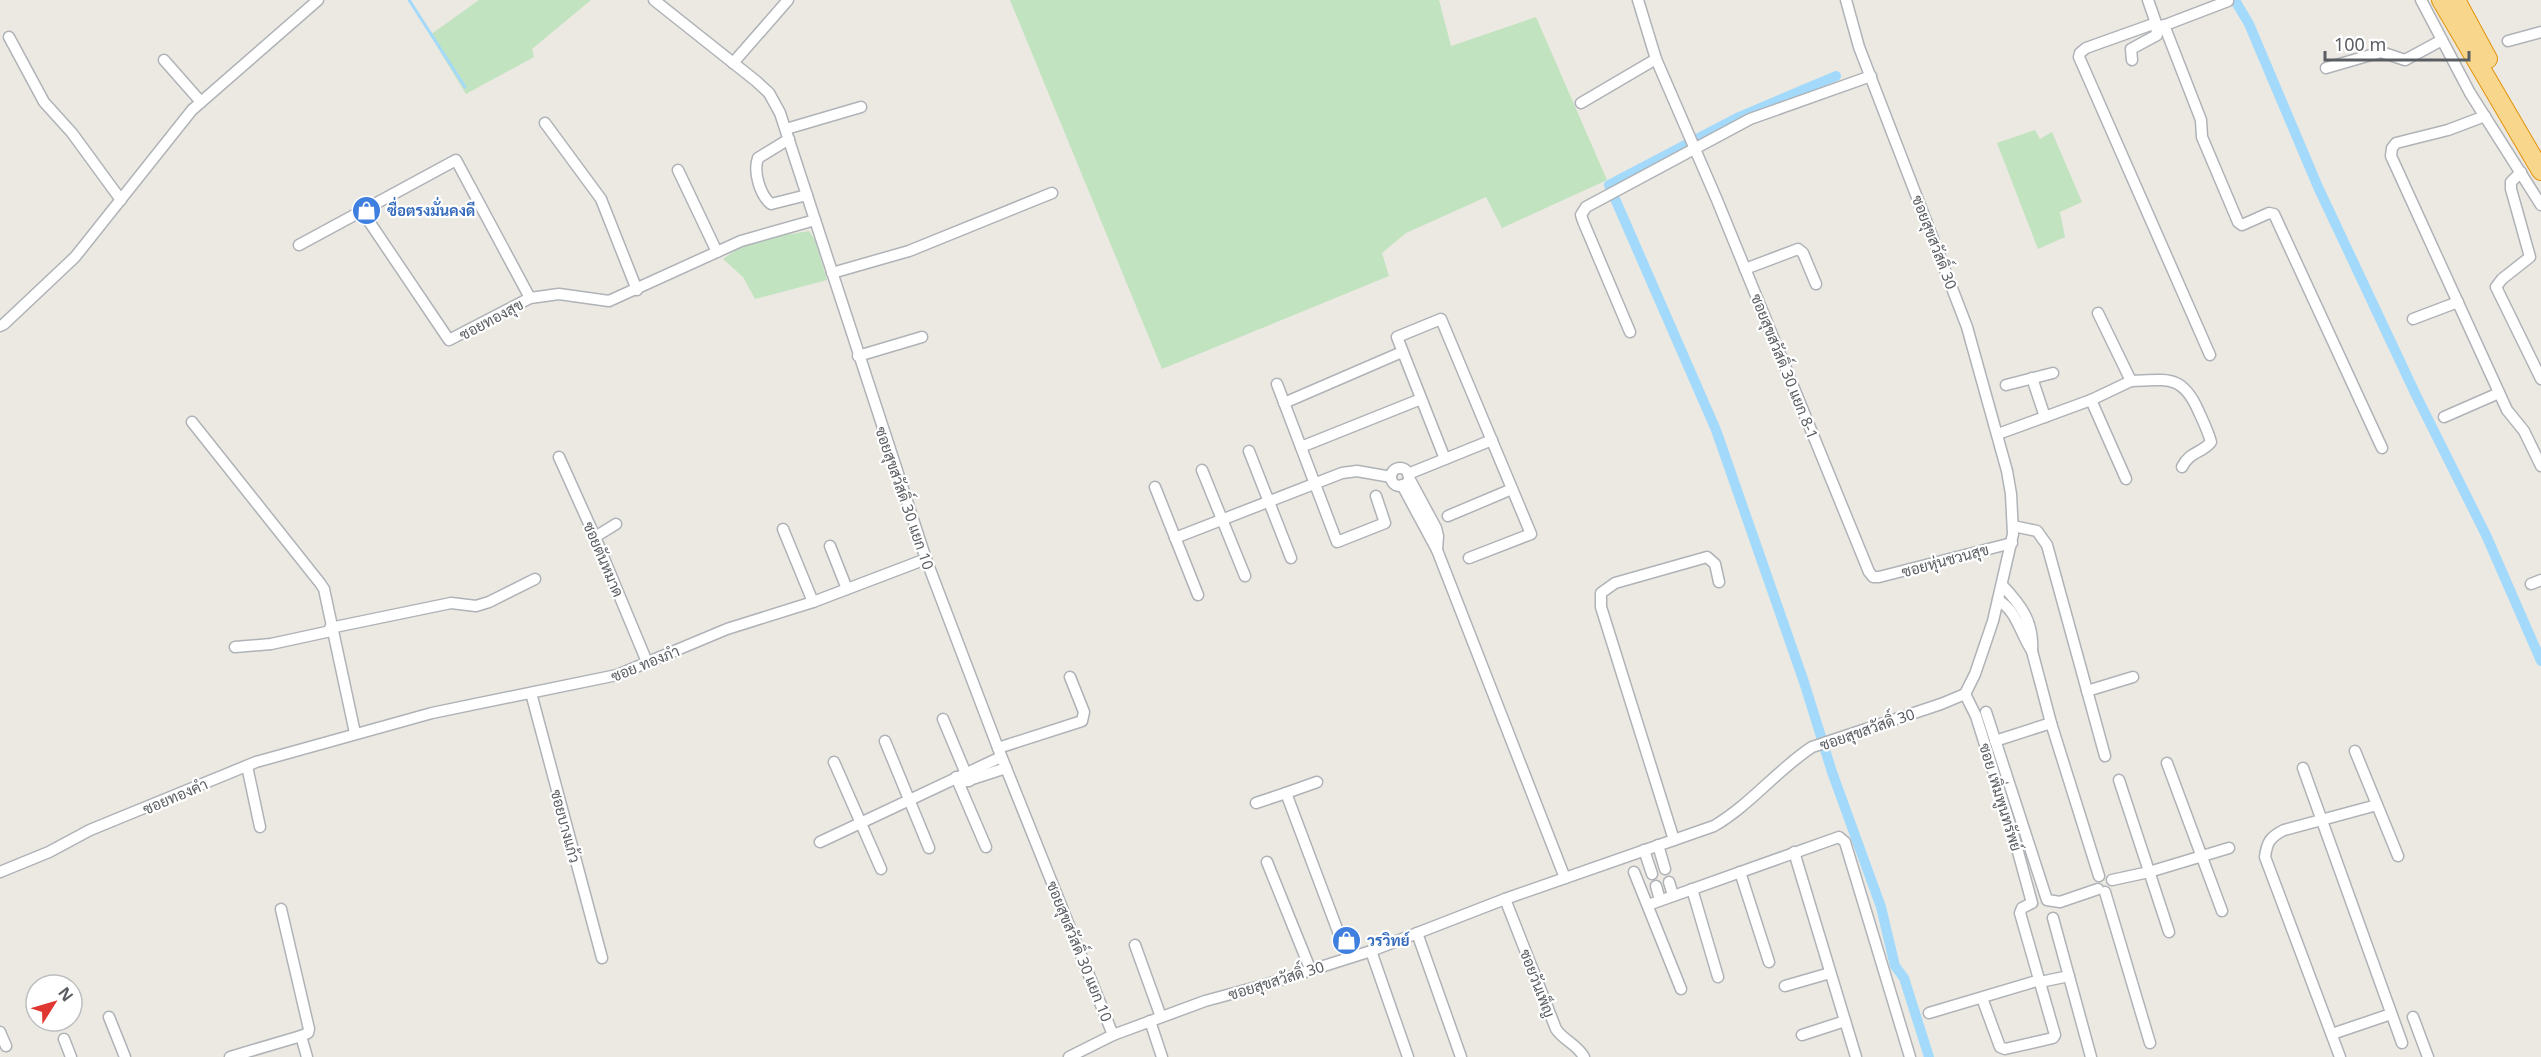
<svg xmlns="http://www.w3.org/2000/svg" width="2541" height="1057" font-family="'Noto Sans',Sarabun,sans-serif">
<style>
.green{fill:#c1e3bf}
.lines{fill:none;stroke-linecap:round;stroke-linejoin:round}
.stream{stroke:#a3dafb;stroke-width:3}
.canal{stroke:#a3dafb;stroke-width:10}
.street-casing{stroke:#afb3b7;stroke-width:13}
.highway-casing{stroke:#e3930b;stroke-width:20}
.street{stroke:#fff;stroke-width:10}
.highway{stroke:#f8d78d;stroke-width:18}
.labels{text-anchor:middle;dominant-baseline:central;stroke-width:4.5;stroke-linejoin:round;paint-order:stroke}
.shop-label{font-size:15px;font-weight:bold;fill:#366cbe;stroke:#fff;text-anchor:start}
.street-label{font-size:15px;fill:#5a5e62;stroke:#fff}
</style>
<rect width="100%" height="100%" fill="#ece9e2"/>
<g class="green">
<path d="M479 0H591L532 49 534 57 466 94 430 35Z"/>
<path d="M1010 0H1439L1451 46 1536 17 1607 180 1502 228 1486 197 1406 233 1382 253 1389 276 1162 369Z"/>
<path d="M2035 130 2040 139 2052 132 2082 202 2060 212 2065 237 2038 249 1997 143Z"/>
<path d="M809 231 815 240 827 280 755 299 743 277 723 259C747 240 779 236 809 231Z"/>
</g>
<g class="lines">
<path class="stream" d="M409 0 465 87"/>
<g class="canal">
<path d="M2236 2 2249 24 2318 187 2415 393 2486 535 2541 661"/>
<path d="M1836 76 1739 117 1609 185 1716 430 1804 682 1832 772 1881 907 1895 966 1904 978 1929 1057"/>
</g>
<defs>
<g id="street">
<path d="M654 0 756 81 769 93 780 113 926 559 998 748 1113 1035"/>
<path d="M1638 0 1656 59 1717 200 1869 572 1873 577H1879L2012 543"/>
<path d="M2421 0 2470 93 2541 205"/>
<path d="M2156 23 2086 48 2080 53 2079 57 2210 355"/>
<path d="M2164 25 2201 120 2202 137 2238 222 2242 225 2269 213 2274 214 2382 448"/>
<path d="M2160 27 2228 1"/>
<path d="M9 37 44 102 72 133 121 200"/>
<path d="M2508 41 2541 32"/>
<path d="M164 60 201 102"/>
<path d="M2132 60 2131 49 2157 35 2156 23 2148 0"/>
<path d="M733 63 788 0"/>
<path d="M2326 68 2381 52 2405 60 2442 40"/>
<path d="M1581 103 1656 59"/>
<path d="M2485 116 2448 130 2396 143 2392 148 2391 156 2507 410 2524 431 2541 466"/>
<path d="M545 123 601 199 637 290"/>
<path d="M786 129 861 107"/>
<path d="M789 139 758 158C753 172 760 195 771 204L807 195"/>
<path d="M678 170 717 252"/>
<path d="M2521 172 2511 182V189L2530 257 2502 279 2496 287 2541 379"/>
<path d="M362 211 449 340 530 298 559 294 609 301 741 241 815 220"/>
<path d="M299 245 456 160 530 298"/>
<path d="M1745 269 1798 249 1803 253 1816 284"/>
<path d="M832 273 909 251 1052 193"/>
<path d="M2413 319 2458 302"/>
<path d="M0 326 4 324 75 257 192 110 318 0"/>
<path d="M1630 332 1583 221 1581 215 1586 207 1750 119 1871 76"/>
<path d="M858 356 922 337"/>
<path d="M2032 378 2045 417"/>
<path d="M2131 381C2167 380 2182 374 2198 410 2203 421 2208 431 2211 442 2201 454 2190 451 2182 467"/>
<path d="M1277 384 1337 542 1385 523 1376 496"/>
<path d="M2006 385 2053 373"/>
<path d="M2091 400 2126 479"/>
<path d="M1284 403 1402 352"/>
<path d="M2444 417 2499 393"/>
<path d="M192 422 320 583 324 589 355 733"/>
<path d="M1998 434 2091 400 2131 381 2098 313"/>
<path d="M1301 447 1421 399"/>
<path d="M1249 451 1291 558"/>
<path d="M559 457 595 537 647 662"/>
<path d="M1445 459 1397 337 1441 319 1531 534 1469 558"/>
<circle cx="1400" cy="477" r="9"/>
<path d="M1202 470 1245 576"/>
<path d="M1408 474 1492 440"/>
<path d="M1409 478 1436 528 1438 536 1437 550"/>
<path d="M1402 485 1437 550 1565 878"/>
<path d="M1155 487 1198 595"/>
<path d="M1448 516 1512 489"/>
<path d="M2013 526 2037 531 2047 545 2105 756"/>
<path d="M783 529 813 602"/>
<path d="M595 537 616 524"/>
<path d="M1175 538 1342 473 1357 471 1391 477"/>
<path d="M830 546 847 589"/>
<path d="M2531 584 2541 580"/>
<path d="M1998 600C2017 611 2020 633 2032 651 2034 622 2021 605 2002 585"/>
<path d="M330 628 451 603 476 606 489 602 535 579"/>
<path d="M235 647 271 644 331 631"/>
<path d="M2032 651 2051 723 2099 876"/>
<path d="M2087 691 2133 677"/>
<path d="M531 693 602 958"/>
<path d="M1965 694 1976 716 2014 837 2032 903 2022 908 2020 913 2055 1035 2053 1038 2005 1049 2000 1047 1982 998"/>
<path d="M1986 712 2047 900 2060 902 2098 889"/>
<path d="M943 719 969 781"/>
<path d="M885 741 929 848"/>
<path d="M1995 741 2051 723"/>
<path d="M998 748 1082 721 1084 712 1070 677"/>
<path d="M2355 751 2398 856"/>
<path d="M834 762 881 869"/>
<path d="M2167 763 2222 911"/>
<path d="M247 766 260 827"/>
<path d="M2303 768 2402 1043"/>
<path d="M956 777 986 847"/>
<path d="M2119 780 2169 932"/>
<path d="M963 782 1006 768"/>
<path d="M1286 793 1317 782"/>
<path d="M1256 803 1286 793 1348 958"/>
<path d="M1674 840 1601 607V593L1615 583 1707 557 1715 564 1719 582"/>
<path d="M820 842 1001 757"/>
<path d="M1658 845 1665 869"/>
<path d="M1644 850 1652 874"/>
<path d="M1794 852 1856 1057"/>
<path d="M1267 862 1311 971"/>
<path d="M0 872 49 852 90 830 256 762 432 713 617 675 727 629 813 602 926 559"/>
<path d="M1634 872 1681 989"/>
<path d="M1740 872 1769 962"/>
<path d="M2112 880 2149 872 2229 848"/>
<path d="M1669 882 1673 895"/>
<path d="M1656 886 1660 900"/>
<path d="M1692 889 1718 977"/>
<path d="M2105 892 2150 1043"/>
<path d="M1505 899 1556 1029C1564 1041 1577 1044 1584 1057"/>
<path d="M1648 905 1839 837 1845 842 1910 1057"/>
<path d="M281 909 309 1029 308 1033 301 1036"/>
<path d="M2053 918 2091 1057"/>
<path d="M1417 933 1461 1057"/>
<path d="M1135 945 1161 1017"/>
<path d="M1371 951 1408 1057"/>
<path d="M2045 981 2069 976"/>
<path d="M1785 986 1830 973"/>
<path d="M1929 1013 2040 980"/>
<path d="M109 1017 125 1057"/>
<path d="M2413 1017 2428 1057"/>
<path d="M1150 1021 1162 1057"/>
<path d="M0 1032 6 1046"/>
<path d="M2332 1034 2391 1014"/>
<path d="M1802 1035 1845 1021"/>
<path d="M64 1039 71 1057"/>
<path d="M230 1057 301 1036 307 1057"/>
<path d="M1069 1057 1113 1035 1205 1001 1264 985 1371 951 1505 899 1714 826C1750 805 1777 770 1812 747L1941 704 1965 694 1975 674 1993 621 2013 534 2011 494 2007 471 1967 327 1859 47 1846 0"/>
<path d="M2340 1057 2265 857C2267 842 2270 837 2284 830L2377 805"/>
</g>
<g id="highway">
<path d="M2441 0 2541 171"/>
<path d="M2456 0 2488 59"/>
</g>
</defs>
<use href="#street" class="street-casing"/>
<use href="#highway" class="highway-casing"/>
<use href="#street" class="street"/>
<use href="#highway" class="highway"/>
</g>
<defs>
<symbol id="shop-disc" viewBox="-11 -11 22 22"><circle r="9.5" fill="#3f7fe0" stroke="#fff"/><path d="M-5-2.5h2.3a2.7 3.5 0 0 1 5.4 0H5L5.5 6h-11ZM-1.5-2.5h3a1.5 2.3 0 0 0-3 0Z" fill="#fff"/></symbol>
</defs>
<g fill-rule="evenodd">
<use href="#shop-disc" x="350" y="194" width="33" height="33"/>
<use href="#shop-disc" x="1330" y="924" width="33" height="33"/>
</g>
<g class="labels">
<g class="shop-label">
<text x="387" y="210">ซื่อตรงมั่นคงดี</text>
<text x="1367" y="940">วรวิทย์</text>
</g>
<g class="street-label">
<text transform="translate(1935 242) rotate(69)">ซอยสุขสวัสดิ์ 30</text>
<text transform="translate(491 319) rotate(-28)">ซอยทองสุข</text>
<text transform="translate(1785 366) rotate(68)">ซอยสุขสวัสดิ์ 30 แยก 8-1</text>
<text transform="translate(905 498) rotate(71)">ซอยสุขสวัสดิ์ 30 แยก 10</text>
<text transform="translate(604 559) rotate(67)">ซอยตันหมาด</text>
<text transform="translate(1945 560) rotate(-15)">ซอยหุ่นชวนสุข</text>
<text transform="translate(645 663) rotate(-22)">ซอย ทองภํา</text>
<text transform="translate(1867 729) rotate(-19)">ซอยสุขสวัสดิ์ 30</text>
<text transform="translate(175 796) rotate(-23)">ซอยทองคำ</text>
<text transform="translate(2001 797) rotate(73)">ซอย เพิ่มพูนทรัพย์</text>
<text transform="translate(566 826) rotate(75)">ซอยบางแก้ว</text>
<text transform="translate(1080 951) rotate(68)">ซอยสุขสวัสดิ์ 30 แยก 10</text>
<text transform="translate(1276 980) rotate(-17)">ซอยสุขสวัสดิ์ 30</text>
<text transform="translate(1538 983) rotate(69)">ซอยวันเพ็ญ</text>
</g>
</g>
<g transform="translate(54 1003) rotate(53)"><circle r="28" fill="#ffffff" stroke="#bdbfc0" stroke-width="1.5"/>
<path d="M0-4.5L10 22L0 15L-10 22Z" fill="#e13733"/>
<text y="-9" font-size="16" font-weight="bold" text-anchor="middle" fill="#5a5e62">N</text>
</g>
<path d="M2325 51v9h144v-9" fill="none" stroke="#5a5e62" stroke-width="3"/>
<text x="2334" y="51" font-size="18" fill="#5a5e62" stroke="#ffffff" stroke-width="4.5" paint-order="stroke">100 m</text>
</svg>
